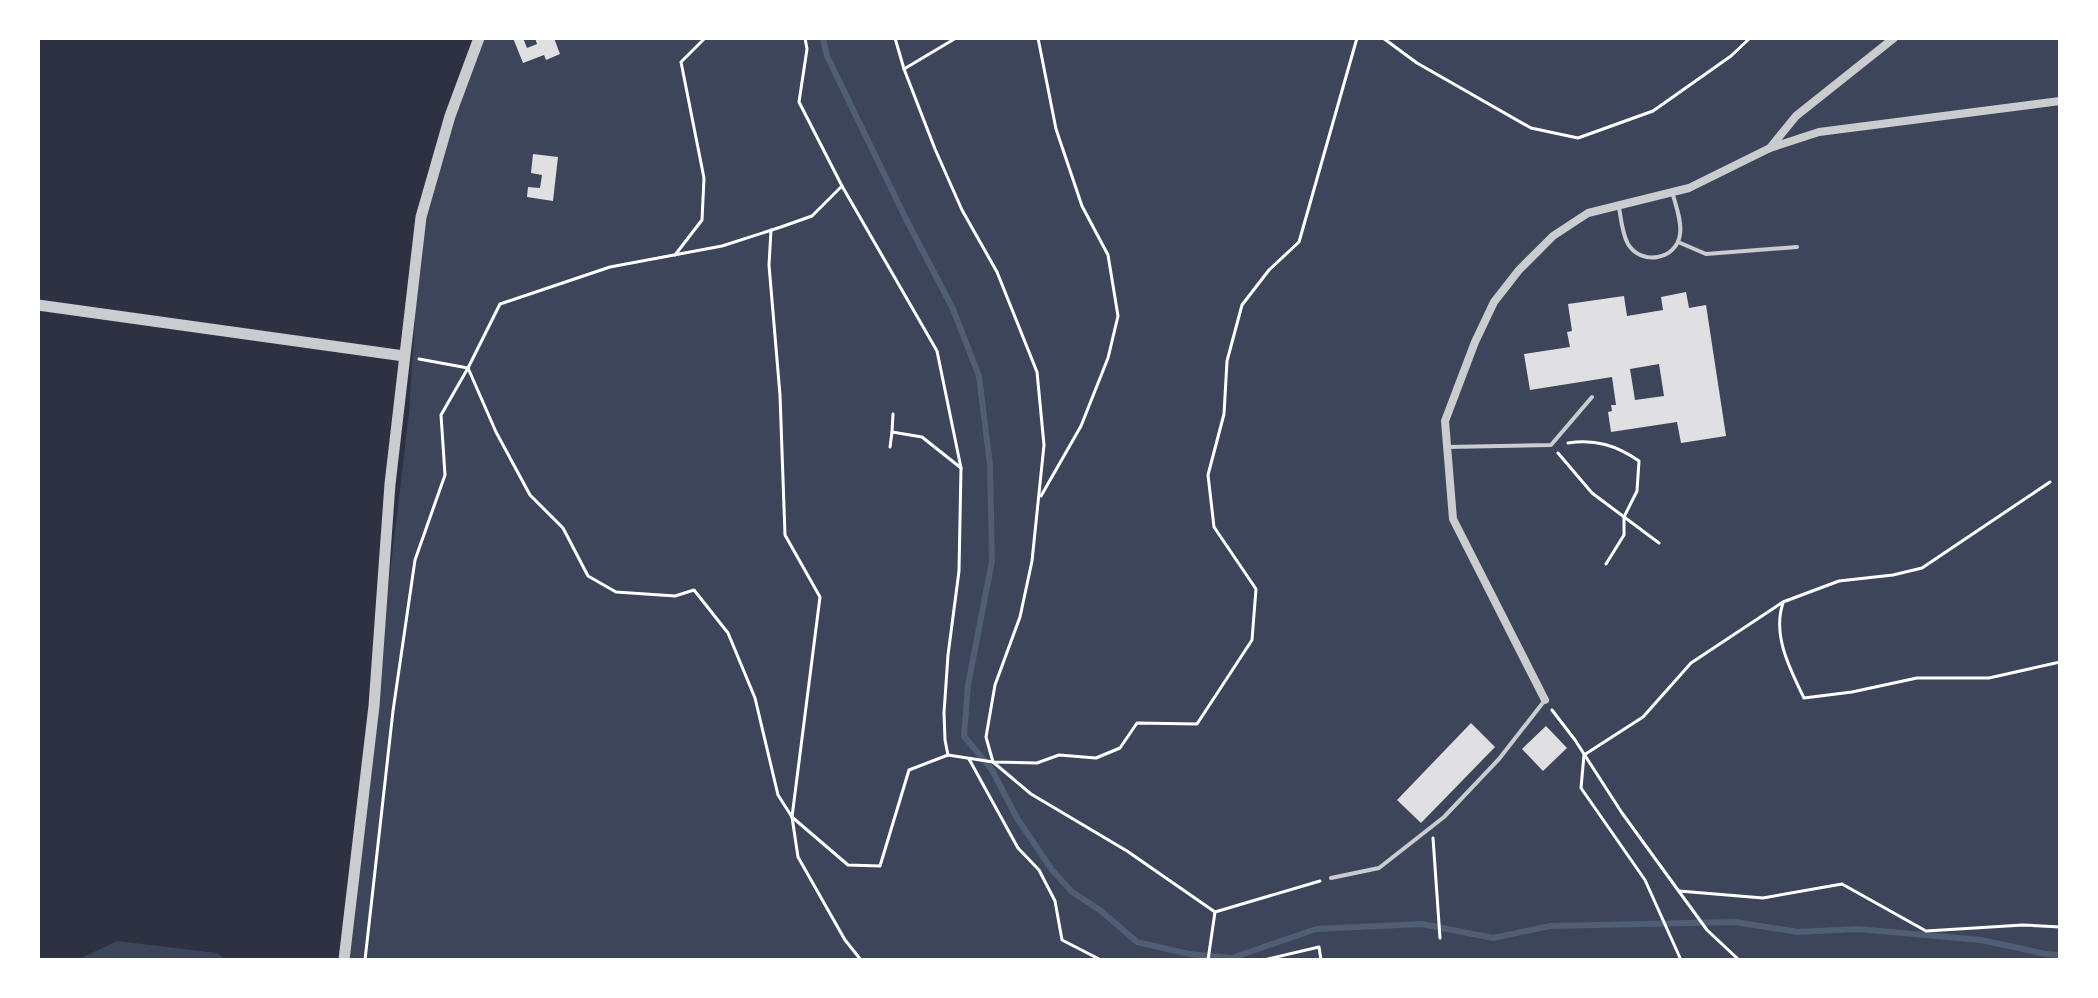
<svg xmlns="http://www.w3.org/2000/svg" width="2098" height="998" font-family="'Alegreya Sans',sans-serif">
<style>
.green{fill:#3c4559}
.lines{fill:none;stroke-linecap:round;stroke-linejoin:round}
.stream{stroke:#4f5d75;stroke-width:6}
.building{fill:#e0e0e3;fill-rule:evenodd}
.path{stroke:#fff;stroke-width:3}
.service{stroke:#caccd0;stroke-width:4}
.minor{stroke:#caccd0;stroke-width:8}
.tertiary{stroke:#caccd0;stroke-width:11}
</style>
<rect width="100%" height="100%" fill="#2d3142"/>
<g class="green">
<path d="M479 38H2060V960H344L409 413 421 217Z"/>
<path d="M117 941 217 953 226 960H77Z"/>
</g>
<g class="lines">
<path class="stream" d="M823 38 827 56 905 217 953 309 979 376 990 465 992 561 968 685 964 736 992 770 1017 818 1052 870 1072 892 1100 910 1137 942 1189 954 1232 958 1316 929 1422 924 1493 938 1550 926 1735 922 1798 932 1857 929 1981 940 2046 954 2060 955"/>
</g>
<g class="building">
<path d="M513 38H523L527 48 537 44 535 38H554L560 54 546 60 544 55 523 63Z"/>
<path d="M533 154 558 157 553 201 527 197 528 187 540 188 542 175 531 173Z"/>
<path d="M1686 292 1689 308 1706 305 1726 436 1681 443 1677 422 1611 432 1608 412 1612 411 1611 405H1616L1612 377 1530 390 1524 354 1570 347 1567 332 1572 331 1568 304 1624 296 1627 316 1663 310 1661 297ZM1659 364 1664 396 1635 400 1630 369Z"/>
<path d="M1471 723 1495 747 1421 823 1397 800Z"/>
<path d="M1546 726 1567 748 1543 771 1522 749Z"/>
</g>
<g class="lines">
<g class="path">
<path d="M805 38 807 49 799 102 842 186 937 351 961 468 959 571 948 655 944 713 945 740 948 755"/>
<path d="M895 38 904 69 935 149 962 210 997 272 1037 372 1044 445 1032 561 1020 617 995 685 986 737 993 762 1031 794 1127 851 1215 912 1320 881"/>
<path d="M1038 38 1056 129 1082 206 1108 255 1118 316 1108 358 1081 426 1041 496"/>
<path d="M1383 38 1417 63 1531 128 1578 138 1653 111 1731 56 1750 38"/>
<path d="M904 69 956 38"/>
<path d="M771 230 769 265 780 395 785 535 820 597 792 817"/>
<path d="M675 255 702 220 704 178 681 62 705 38"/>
<path d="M419 359 468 368 500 304 610 267 722 246 781 227 812 216 842 186"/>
<path d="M892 432 893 414"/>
<path d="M1568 443C1595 439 1616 445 1639 461L1637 491 1624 517V535L1606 564"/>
<path d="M890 447 892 432 922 437 961 468"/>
<path d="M1558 453 1592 493 1659 543"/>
<path d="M1783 603C1772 635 1790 669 1804 698L1852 692 1917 678H1989L2060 662"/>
<path d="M1552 710 1575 740 1622 813 1707 930 1739 960"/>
<path d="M969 759 1018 848 1039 870 1055 901 1062 940 1101 960"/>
<path d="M1433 838 1440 938"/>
<path d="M1679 891 1763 898 1842 884 1926 931 2023 925 2060 927"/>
<path d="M365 960 393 711 415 560 445 475 441 415 468 368 496 432 530 495 563 528 588 576 616 592 675 596 694 590 728 633 755 698 778 795 792 817"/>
<path d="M861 960 845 940 798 857 792 817 848 865 880 866 909 770 948 755 993 762 1037 763 1059 755 1096 758 1120 748 1137 723 1197 724 1252 640 1256 589 1214 527 1208 475 1224 414 1227 361 1242 305 1269 270 1299 242 1357 38"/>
<path d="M1208 960 1215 912"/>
<path d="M1264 960 1319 947 1321 960"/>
<path d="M1681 960 1645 880 1581 788 1584 755 1643 717 1691 663 1783 602 1839 581 1893 575 1922 568 2050 482"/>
</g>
<g class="service">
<path d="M1619 207C1621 219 1622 233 1628 244 1641 266 1677 260 1680 234 1682 220 1675 204 1672 191"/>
<path d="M1678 242 1706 254 1797 247"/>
<path d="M1447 447 1551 445 1592 397"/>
<path d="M1331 878 1379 868 1444 817 1499 759 1545 700"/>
</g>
<g class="minor">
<path d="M1770 148 1796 116 1894 38"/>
<path d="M1545 700 1453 519 1445 421 1475 342 1494 302 1519 270 1553 236 1588 213 1689 188 1770 148 1819 132 2060 101"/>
</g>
<g class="tertiary">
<path d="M38 305 404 356"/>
<path d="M344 960 374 706 390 484 421 217 450 116 479 38"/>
</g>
</g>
<rect width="2098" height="998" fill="none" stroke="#ffffff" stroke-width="80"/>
</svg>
